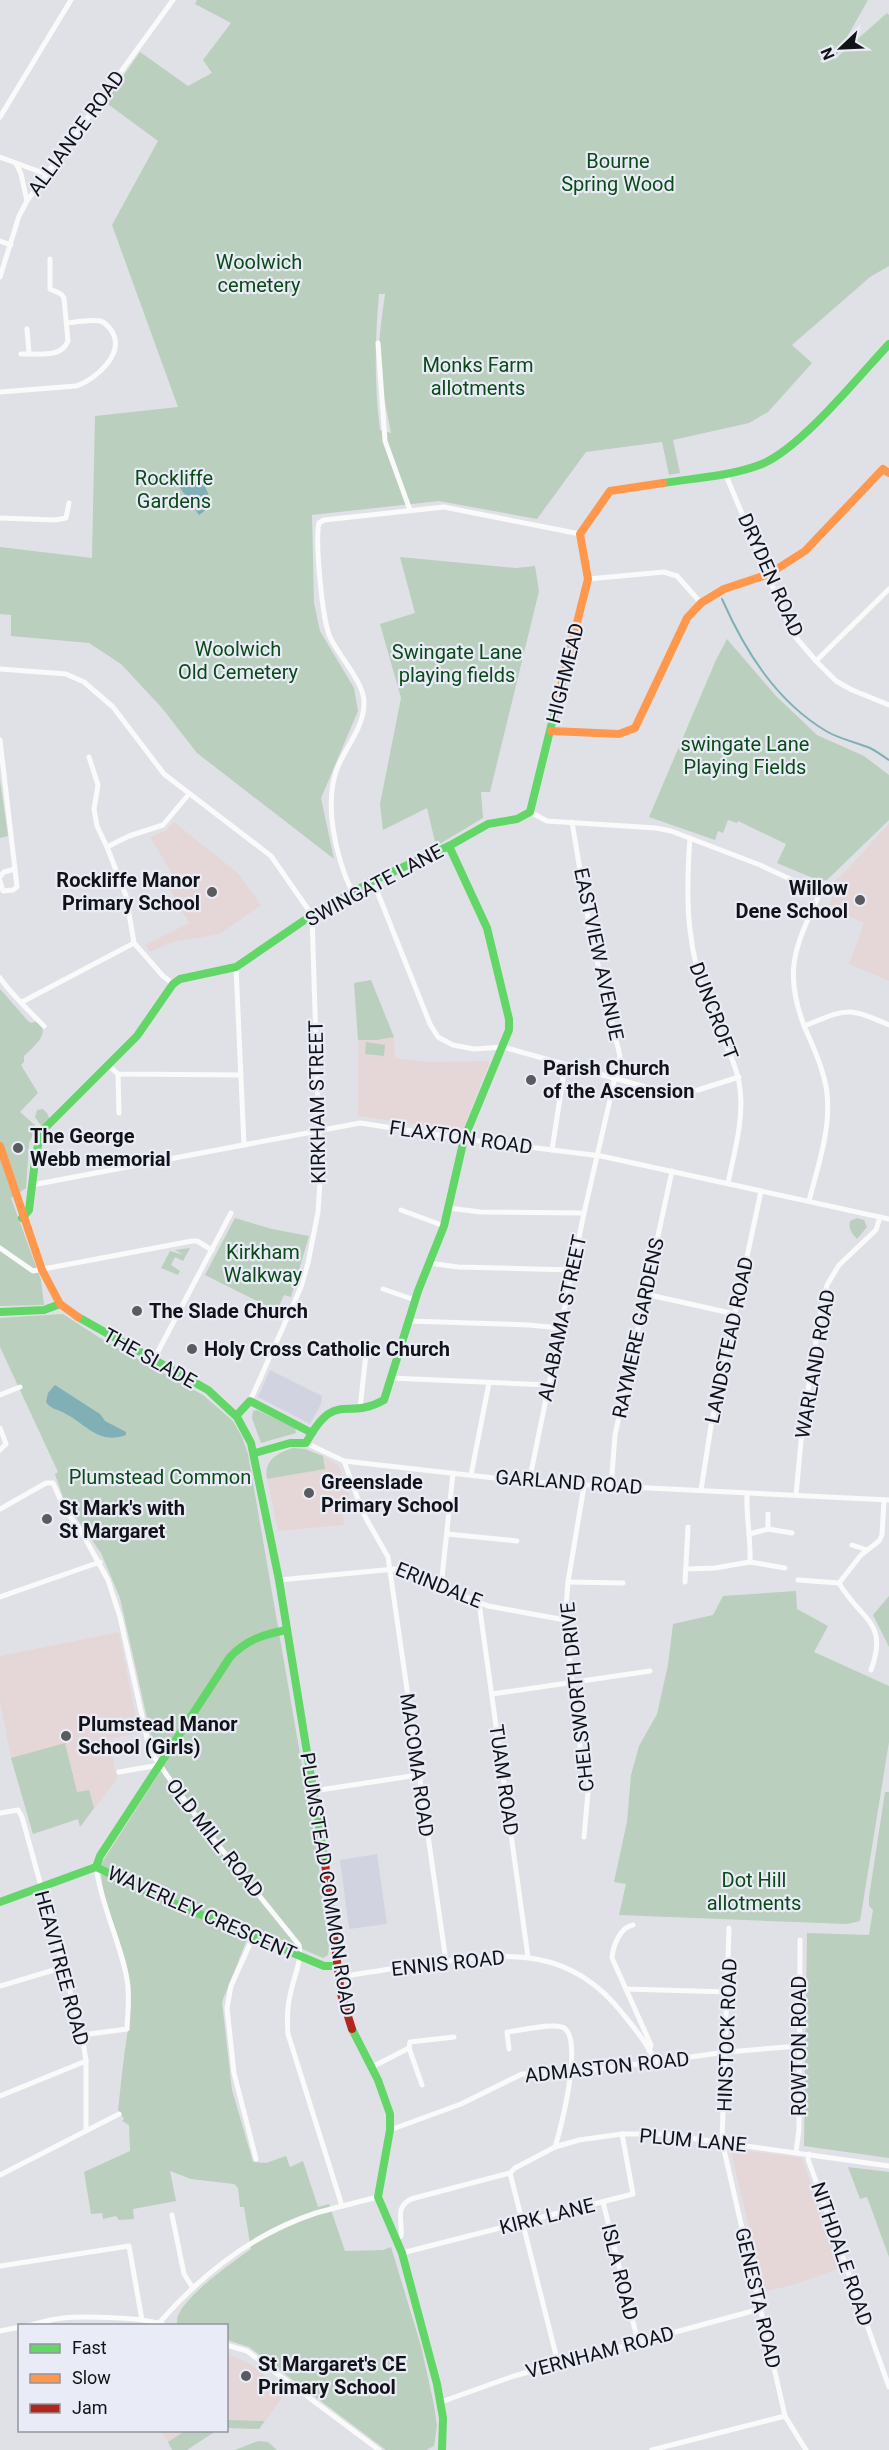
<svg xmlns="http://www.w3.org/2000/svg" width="889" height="2450" font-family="Roboto,sans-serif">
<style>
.built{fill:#d1d4e0}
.education{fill:#e5d7d7}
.green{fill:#bacfbd;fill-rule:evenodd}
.water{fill:#80b0b6}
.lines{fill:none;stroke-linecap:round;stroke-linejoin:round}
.stream{stroke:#80b0b6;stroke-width:2}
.street{stroke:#fafafb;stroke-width:5}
.fast{stroke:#63d668;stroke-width:8}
.slow{stroke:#ff974d;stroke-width:8}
.jam{stroke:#b3261e;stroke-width:8}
.poi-dot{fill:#5a5b5f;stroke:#e9ecf7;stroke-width:2}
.labels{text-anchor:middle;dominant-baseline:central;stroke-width:4.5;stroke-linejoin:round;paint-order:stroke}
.street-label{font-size:20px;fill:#121317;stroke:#e9ecf7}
.park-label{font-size:20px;fill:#0b4918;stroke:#e9ecf7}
.poi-label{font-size:20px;font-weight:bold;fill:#121317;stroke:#e9ecf7;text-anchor:start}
</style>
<rect width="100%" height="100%" fill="#e0e1e6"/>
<g class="built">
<path d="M270 1370 322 1396 321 1404 310 1424 258 1397Z"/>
<path d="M377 1854 387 1924 349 1929 340 1860Z"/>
</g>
<g class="education">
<path d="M174 822 239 874 261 905 220 934 173 942 150 952 145 945 189 923 164 879 172 874 150 837 165 831Z"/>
<path d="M889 823V981L849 964 864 923 829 907 833 894 824 890 846 871Z"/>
<path d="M394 1037 395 1058 428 1062 490 1061 462 1131 358 1116V1040H377Z"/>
<path d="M323 1456 339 1466 352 1506 347 1507 348 1513 343 1514 344 1525 278 1531 267 1479 324 1469Z"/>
<path d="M119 1632 139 1733 109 1739 117 1779 80 1827 78 1819 33 1834 11 1758 0 1702V1656Z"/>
<path d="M733 2149 802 2158 840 2268 796 2284 764 2292 731 2152Z"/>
<path d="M227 2354 245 2361 287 2391 265 2421 227 2420Z"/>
<path d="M161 2431H185L168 2442Z"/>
</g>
<g class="green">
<path d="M197 0H868L834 60 887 13 889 15V266L870 277 792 345 812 363 768 412 749 423 673 440 680 473 669 475 662 442 586 452 537 519 439 501 312 515 314 603 320 631 354 688 358 711 321 798 334 859 197 753 162 708 121 664 89 643 11 636V615L0 614V547L92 558 95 416 178 407 112 225 158 141 105 102 140 52 188 86 212 73 203 60 231 23 195 4ZM379 294H385C382 317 378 341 379 364 381 387 387 410 391 433L380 430C374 384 375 340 379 294Z"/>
<path d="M400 557 516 568 535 566 539 591 490 792H481L483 818 436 846 427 808 383 830 380 804 401 698 380 624 415 613Z"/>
<path d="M727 639 776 696 817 735 864 756 889 775V820L827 880 820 881 777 863 786 844 738 821 737 823 728 820 723 833 718 831 715 840 649 817 716 660Z"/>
<path d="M0 780 8 836 0 838Z"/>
<path d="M371 980 394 1037 377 1040H358L354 983Z"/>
<path d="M0 989 28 1021 31 1023 37 1021C52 1033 34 1046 24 1056V1062L21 1065 38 1093 20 1112 37 1127 29 1143 26 1188 11 1198 41 1280 44 1305 0 1306Z"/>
<path d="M366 1042 385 1045 384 1056 365 1054Z"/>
<path d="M43 1109 47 1113 50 1120 42 1127 35 1117 37 1110Z"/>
<path d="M235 1218 272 1229 309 1236 291 1297 284 1295 277 1311 205 1275Z"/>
<path d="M857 1218 864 1220 867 1227 857 1239C852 1234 848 1228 850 1221Z"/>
<path d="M190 1248 183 1261 175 1257 171 1265 180 1271 178 1275 161 1268 170 1251 184 1255 175 1250Z"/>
<path d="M63 1314 100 1338 203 1395 233 1421 242 1437 248 1454 317 1852 329 1948 328 1955 323 1958 252 1927 222 2002 232 2090 253 2162 266 2163 286 2156 290 2167 303 2161 318 2207 329 2204 345 2251 383 2250 391 2247 421 2346 434 2405 437 2426 434 2446 426 2450H386L249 2347 227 2340 226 2326H178C168 2306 236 2260 251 2249L244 2207H240L238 2188 234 2184 191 2179 170 2171 176 2201 133 2209 134 2219 119 2220 116 2216 103 2219 102 2213 91 2214 84 2172 130 2151 129 2125 122 2121 124 2119 118 2110C121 2085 123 2060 127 2036 130 2016 133 1996 129 1976 123 1939 99 1900 101 1864L167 1761 157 1753 153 1745 120 1598 101 1553 64 1500 55 1474 58 1472 0 1347V1318Z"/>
<path d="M257 1410 295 1428 296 1433 261 1443 252 1418 253 1411Z"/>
<path d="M293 1448 305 1449 323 1456 325 1469 267 1479C263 1460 278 1453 293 1448Z"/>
<path d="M796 1591 797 1609 828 1626 814 1652 889 1686V1742L860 1921 847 1924 619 1915 626 1884 614 1882 627 1822 631 1775 639 1746 657 1714 668 1665 673 1624 713 1615 723 1596Z"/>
<path d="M889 1596V1647L873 1615Z"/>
<path d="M65 1743 77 1792 89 1790 94 1808 80 1827 78 1819 33 1834 11 1758Z"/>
<path d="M885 1792H889V2158L804 2146 807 1933 869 1935 873 1910 869 1906V1897Z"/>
<path d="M848 2167 889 2172V2257L867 2197 860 2199Z"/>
<path d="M227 2420 265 2421 259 2429 227 2428Z"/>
<path d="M185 2431V2430L216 2431 187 2450H172L168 2442Z"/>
<path d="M258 2441 268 2442 277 2450H235Z"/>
</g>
<g class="water">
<path d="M193 482 204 484C211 500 214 505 199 515L178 485Z"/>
<path d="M55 1385 100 1414 105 1421 126 1432V1435C99 1445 87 1425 66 1414 59 1409 51 1410 46 1402L48 1393Z"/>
</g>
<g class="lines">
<path class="stream" d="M722 599C745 651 776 701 826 731 839 739 856 742 870 748 876 751 883 756 889 760"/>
<g class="street">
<path d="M0 117 71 0"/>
<path d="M0 157 16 163 21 174 27 201"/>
<path d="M16 163 46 174"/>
<path d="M0 241 11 245"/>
<path d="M0 277 19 216 27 201 173 0"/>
<path d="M27 329 29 354"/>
<path d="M378 343 385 441 410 510"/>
<path d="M21 354C37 353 61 359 68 341L64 298 61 294 50 289V259"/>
<path d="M0 392 76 386C95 380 127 353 111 330 108 326 105 322 100 321 90 319 77 322 67 323"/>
<path d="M725 473 792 633 816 661 836 681 852 690 889 705"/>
<path d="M0 518 55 520 66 518 69 503"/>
<path d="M588 579 664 572 677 576 701 603"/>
<path d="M816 661 889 589"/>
<path d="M0 669 66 674 84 682 113 707 164 774 271 856 312 915 319 1138 322 1151 318 1212 308 1263 301 1287 250 1401"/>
<path d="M0 740 17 887 13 890 3 891 0 881"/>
<path d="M89 757 98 785 94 809 97 826 107 847 126 896 134 943"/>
<path d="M530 812 547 821 656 828 671 831 760 865 820 893C796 945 782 970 805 1028 814 1049 824 1070 827 1093 831 1129 818 1166 809 1201"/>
<path d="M690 838C685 904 687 951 711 1013 721 1038 737 1061 740 1089 744 1120 734 1153 728 1183"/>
<path d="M107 847 129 836 163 825 189 794"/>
<path d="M0 877 4 872 15 869"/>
<path d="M373 881 430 1024 438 1037 453 1045 474 1049 503 1047 667 1093 698 1090 739 1077"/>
<path d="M352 892C336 857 322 801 339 764 349 743 365 724 364 701 363 681 338 655 330 637 322 619 315 541 319 523L324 520 444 507 580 534"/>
<path d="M236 967 244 1145"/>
<path d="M0 978C13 996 28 1010 44 1026"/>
<path d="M22 1002 134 943 163 976 173 984"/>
<path d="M804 1026C847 1009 846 1006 889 1025"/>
<path d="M108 1065 118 1074 241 1075"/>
<path d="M118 1074 119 1113"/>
<path d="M552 1150 565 1065"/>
<path d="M32 1185 360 1123 464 1139 601 1156 889 1219"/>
<path d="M449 1208 480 1212 584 1213"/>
<path d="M401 1210 444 1226"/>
<path d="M0 1248 33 1271 192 1241H197L212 1250"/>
<path d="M428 1263 458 1267 572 1270"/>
<path d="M383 1289 415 1300"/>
<path d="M645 1294 735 1314"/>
<path d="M408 1321 529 1325 560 1328"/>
<path d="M154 1359 231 1213"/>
<path d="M391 1378 548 1385"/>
<path d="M0 1395 20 1387"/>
<path d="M360 1408 366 1354"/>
<path d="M0 1428 6 1444 0 1450"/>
<path d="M306 1443 344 1461 529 1482 889 1500"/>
<path d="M344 1461 363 1513 388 1557 446 1961"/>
<path d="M471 1475 489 1383"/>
<path d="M529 1482 584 1213 620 1056 591 936 572 822"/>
<path d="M584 1486 568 1582 565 1620 582 1763 589 1781 584 1837"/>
<path d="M611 1487 615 1435 672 1171"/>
<path d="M701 1490 711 1426 761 1191"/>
<path d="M796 1495 803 1420 821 1311 827 1285 839 1265 876 1230 880 1217"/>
<path d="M0 1509 46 1483H53L65 1510 81 1531 108 1580 120 1617 148 1743 154 1757 203 1826 299 1945C302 1963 293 1978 290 1996 287 2008 287 2021 288 2034L342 2206"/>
<path d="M768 1514V1529"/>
<path d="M447 1534 517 1541"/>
<path d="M749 1534 768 1529 792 1533"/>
<path d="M852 1545 867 1550"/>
<path d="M750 1562 785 1568"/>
<path d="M686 1569 715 1568 750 1562C751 1539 746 1517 747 1493"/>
<path d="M279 1580 395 1569 415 1575 488 1606 565 1620"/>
<path d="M798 1580 839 1583"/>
<path d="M568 1582 623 1583"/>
<path d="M685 1582 688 1527"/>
<path d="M441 1587 453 1473"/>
<path d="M0 1597 100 1562"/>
<path d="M479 1603 528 1957"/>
<path d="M871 1670C889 1621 861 1621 839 1583L861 1555 879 1541 882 1535 884 1500"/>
<path d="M492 1694 650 1671"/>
<path d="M119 1772 159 1765"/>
<path d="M313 1791 418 1775"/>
<path d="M0 1813 18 1810 22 1817 82 2035 86 2061V2129"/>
<path d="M633 1925C620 1927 613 1946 612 1958L651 2045 649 2051"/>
<path d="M729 1928 722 2141 785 2416 806 2450"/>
<path d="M253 1937 231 1986 227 2008 234 2073 256 2159"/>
<path d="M339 1977C370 1972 402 1967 433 1963 509 1952 571 1947 623 2014 632 2025 653 2050 655 2063"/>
<path d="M0 1986 64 1967"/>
<path d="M626 1989 729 1992"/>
<path d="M82 2035 127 2029C128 2010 130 1992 126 1974 118 1937 101 1904 96 1867"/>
<path d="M409 2048 422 2085"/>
<path d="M509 2049 507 2032C520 2031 550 2023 562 2027 585 2034 561 2129 555 2147"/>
<path d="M372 2067 409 2048 410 2042 454 2037"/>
<path d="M0 2096 86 2061"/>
<path d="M390 2130 461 2104 522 2074 571 2073 727 2052 799 2046"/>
<path d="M796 2152 799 2129 800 1940"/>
<path d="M809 2154 808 2159 889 2387"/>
<path d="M510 2173 558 2363"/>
<path d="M0 2175 119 2114"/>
<path d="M603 2202 638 2342"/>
<path d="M172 2215 184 2274 193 2288"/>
<path d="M396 2239 401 2236C403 2221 394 2208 411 2199L510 2173 515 2168 555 2147 579 2140 622 2134H661L889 2166"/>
<path d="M402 2253 633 2194 622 2134"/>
<path d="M0 2266 129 2246 142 2320"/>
<path d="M160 2322C202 2274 255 2233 316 2213 337 2207 358 2202 378 2197"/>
<path d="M27 2326C39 2323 51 2319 63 2318 81 2316 153 2317 165 2326"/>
<path d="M0 2331 20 2327"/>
<path d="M226 2345 247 2351 379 2450"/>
<path d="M441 2402 514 2376 760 2309"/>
<path d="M652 2450 785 2416"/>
</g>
<g class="fast">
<path d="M663 483C695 478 732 476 762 464 801 448 859 376 889 344"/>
<path d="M22 1218 29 1210 36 1153 42 1131 137 1036 173 984 180 979 236 967 312 915 373 881 449 846 488 824 517 819 530 812 557 702"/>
<path d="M0 1312 44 1310 60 1304"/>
<path d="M78 1317 208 1390 237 1417 251 1443 279 1580 325 1863"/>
<path d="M237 1415 250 1401 312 1433"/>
<path d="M255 1453 290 1443H306C336 1388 345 1422 384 1400L418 1291 444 1226 464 1139 509 1030V1019L487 928 449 846"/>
<path d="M96 1867 100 1856 230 1657C246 1640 264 1634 287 1630"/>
<path d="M0 1902 96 1867 159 1897 324 1966H337"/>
<path d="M352 2029 378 2080 390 2114V2130L378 2197 402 2253 437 2384 443 2418 442 2450"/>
</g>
<g class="slow">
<path d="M557 702 588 579 580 534 610 491 663 483"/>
<path d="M551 731 619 734 635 728 687 618 701 603 724 589 769 574 805 551 883 469 889 473"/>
<path d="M0 1146 42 1270 60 1304 78 1317"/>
</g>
<path class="jam" d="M325 1863 341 1994 352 2029"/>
</g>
<g class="poi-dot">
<circle cx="212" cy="892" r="6"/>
<circle cx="860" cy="900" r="6"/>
<circle cx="531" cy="1080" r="6"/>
<circle cx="18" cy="1148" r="6"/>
<circle cx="137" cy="1311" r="6"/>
<circle cx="192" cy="1349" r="6"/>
<circle cx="309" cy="1493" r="6"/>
<circle cx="47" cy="1519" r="6"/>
<circle cx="66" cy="1736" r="6"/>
<circle cx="246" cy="2376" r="6"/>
</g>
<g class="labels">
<g class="street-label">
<text transform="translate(76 133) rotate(-54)">ALLIANCE ROAD</text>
<text transform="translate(771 575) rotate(66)">DRYDEN ROAD</text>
<text transform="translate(565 673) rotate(-76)">HIGHMEAD</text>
<text transform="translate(374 885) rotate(-28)">SWINGATE LANE</text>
<text transform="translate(599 954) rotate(78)">EASTVIEW AVENUE</text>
<text transform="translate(714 1011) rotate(69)">DUNCROFT</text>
<text transform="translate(317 1102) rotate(-91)">KIRKHAM STREET</text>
<text transform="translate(461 1137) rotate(8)">FLAXTON ROAD</text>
<text transform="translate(562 1318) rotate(-78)">ALABAMA STREET</text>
<text transform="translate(638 1328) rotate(-78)">RAYMERE GARDENS</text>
<text transform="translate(729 1340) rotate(-78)">LANDSTEAD ROAD</text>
<text transform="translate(150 1358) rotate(29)">THE SLADE</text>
<text transform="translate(815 1364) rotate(-80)">WARLAND ROAD</text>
<text transform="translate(569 1482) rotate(4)">GARLAND ROAD</text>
<text transform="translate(439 1585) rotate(22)">ERINDALE</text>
<text transform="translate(577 1697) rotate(-96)">CHELSWORTH DRIVE</text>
<text transform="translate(417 1765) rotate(82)">MACOMA ROAD</text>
<text transform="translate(504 1780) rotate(82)">TUAM ROAD</text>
<text transform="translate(215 1838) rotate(52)">OLD MILL ROAD</text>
<text transform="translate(328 1884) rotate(81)">PLUMSTEAD COMMON ROAD</text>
<text transform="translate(202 1913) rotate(24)">WAVERLEY CRESCENT</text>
<text transform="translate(448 1963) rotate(-6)">ENNIS ROAD</text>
<text transform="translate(62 1968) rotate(75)">HEAVITREE ROAD</text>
<text transform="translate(727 2035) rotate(-88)">HINSTOCK ROAD</text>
<text transform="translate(799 2046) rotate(-90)">ROWTON ROAD</text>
<text transform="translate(607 2067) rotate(-6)">ADMASTON ROAD</text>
<text transform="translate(693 2140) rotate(5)">PLUM LANE</text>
<text transform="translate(547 2216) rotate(-14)">KIRK LANE</text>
<text transform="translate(842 2254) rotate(71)">NITHDALE ROAD</text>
<text transform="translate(620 2272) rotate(76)">ISLA ROAD</text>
<text transform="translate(758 2298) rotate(77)">GENESTA ROAD</text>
<text transform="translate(600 2352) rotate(-15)">VERNHAM ROAD</text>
</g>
<g class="park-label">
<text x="618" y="161">Bourne<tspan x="618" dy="23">Spring Wood</tspan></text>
<text x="259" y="262">Woolwich<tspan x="259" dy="23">cemetery</tspan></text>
<text x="478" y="365">Monks Farm<tspan x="478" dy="23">allotments</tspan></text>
<text x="174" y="478">Rockliffe<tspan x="174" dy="23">Gardens</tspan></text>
<text x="238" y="649">Woolwich<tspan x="238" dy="23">Old Cemetery</tspan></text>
<text x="457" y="652">Swingate Lane<tspan x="457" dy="23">playing fields</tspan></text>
<text x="745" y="744">swingate Lane<tspan x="745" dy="23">Playing Fields</tspan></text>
<text x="263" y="1252">Kirkham<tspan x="263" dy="23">Walkway</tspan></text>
<text x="160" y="1477">Plumstead Common</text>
<text x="754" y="1880">Dot Hill<tspan x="754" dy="23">allotments</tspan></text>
</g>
<g class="poi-label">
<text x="200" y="880" text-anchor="end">Rockliffe Manor<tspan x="200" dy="23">Primary School</tspan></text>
<text x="848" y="888" text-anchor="end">Willow<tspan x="848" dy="23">Dene School</tspan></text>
<text x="543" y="1068">Parish Church<tspan x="543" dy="23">of the Ascension</tspan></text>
<text x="30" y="1136">The George<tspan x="30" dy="23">Webb memorial</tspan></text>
<text x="149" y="1311">The Slade Church</text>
<text x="204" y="1349">Holy Cross Catholic Church</text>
<text x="321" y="1482">Greenslade<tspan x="321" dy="23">Primary School</tspan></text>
<text x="59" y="1508">St Mark's with<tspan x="59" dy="23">St Margaret</tspan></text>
<text x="78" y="1724">Plumstead Manor<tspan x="78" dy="23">School (Girls)</tspan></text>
<text x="258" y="2364">St Margaret's CE<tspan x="258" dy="23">Primary School</tspan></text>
</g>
</g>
<rect x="18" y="2324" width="210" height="108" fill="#e9ecf7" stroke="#93959d" stroke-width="1.5"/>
<rect x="30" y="2344" width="30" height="9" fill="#63d668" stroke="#93959d" stroke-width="1.5"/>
<text x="72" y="2354" font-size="18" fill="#121317">Fast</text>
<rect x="30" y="2374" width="30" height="9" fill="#ff974d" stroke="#93959d" stroke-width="1.5"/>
<text x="72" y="2384" font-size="18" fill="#121317">Slow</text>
<rect x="30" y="2404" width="30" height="9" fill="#b3261e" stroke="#93959d" stroke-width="1.5"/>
<text x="72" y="2414" font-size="18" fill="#121317">Jam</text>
<g transform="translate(841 48) rotate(247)" stroke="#e9ecf7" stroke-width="4.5" paint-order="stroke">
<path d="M0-4.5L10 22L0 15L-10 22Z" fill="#121317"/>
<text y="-9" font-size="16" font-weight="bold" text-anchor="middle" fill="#121317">N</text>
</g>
</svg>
